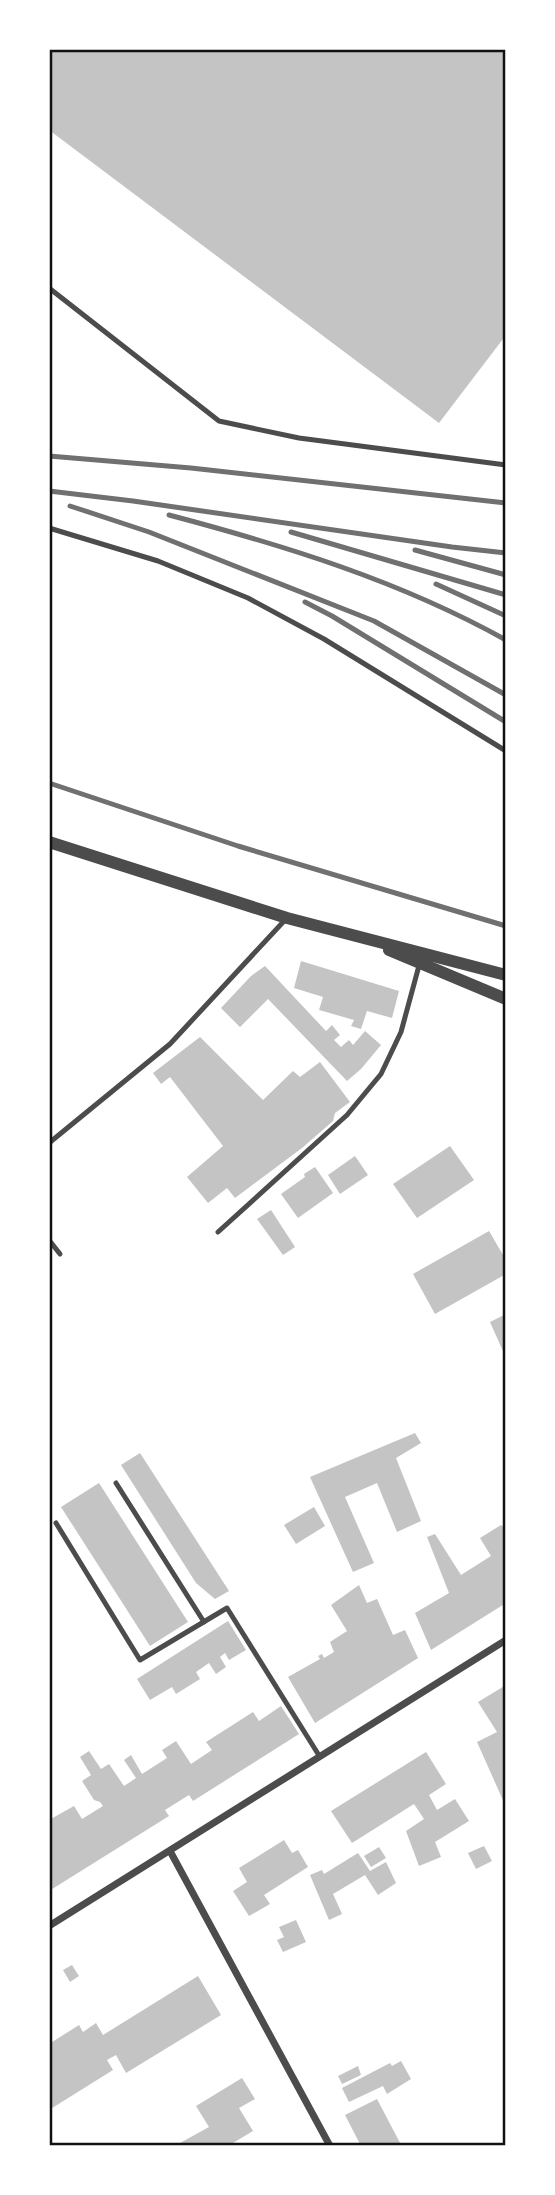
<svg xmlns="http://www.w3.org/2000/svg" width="555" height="2195" font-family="'Varela Round',sans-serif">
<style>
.building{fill:#c4c4c4}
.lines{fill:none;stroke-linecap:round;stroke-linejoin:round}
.service{stroke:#4c4c4c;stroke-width:5}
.minor{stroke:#4c4c4c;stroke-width:7}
.tertiary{stroke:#4c4c4c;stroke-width:12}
.rail{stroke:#707070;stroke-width:5}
.neatline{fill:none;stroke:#111;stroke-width:2.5}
</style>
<rect width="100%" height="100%" fill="#fff"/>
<g class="building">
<path d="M49 49H506V335L439 423 49 130Z"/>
<path d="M301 961 399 991 392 1018 367 1011 361 1029 351 1026 354 1020 319 1010 323 997 294 988Z"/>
<path d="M265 966 326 1031 332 1025 340 1035 334 1040 341 1047 349 1040 353 1045 365 1031 381 1045 361 1069 347 1081 268 999 240 1027 221 1008 251 976Z"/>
<path d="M200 1037 263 1100 293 1071 300 1077 320 1062 350 1102 335 1113 333 1121 302 1148 235 1198 227 1188 208 1203 187 1177 223 1146 170 1077 161 1084 153 1073Z"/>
<path d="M450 1146 474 1180 417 1218 393 1184Z"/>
<path d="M355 1156 368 1175 340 1194 328 1175Z"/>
<path d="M315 1167 333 1193 298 1218 281 1194 305 1177 304 1174Z"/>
<path d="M271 1210 295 1247 283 1255 257 1219Z"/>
<path d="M489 1231 506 1260V1274L435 1314 413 1274Z"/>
<path d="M506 1314V1358L490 1322Z"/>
<path d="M415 1433 421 1443 396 1458 421 1521 397 1532 377 1483 345 1497 374 1563 353 1572 310 1477Z"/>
<path d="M140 1453 229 1591 215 1599 196 1583 121 1465Z"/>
<path d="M99 1483 188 1622 150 1646 61 1507Z"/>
<path d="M314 1507 325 1526 296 1544 284 1525Z"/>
<path d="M501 1525 506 1529V1603L431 1650 415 1613 449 1593 427 1537 435 1534 461 1575 491 1556 480 1538Z"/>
<path d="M359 1585 367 1603 377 1599 393 1635 405 1630 418 1658 315 1723 288 1677 320 1659 318 1656 322 1654 324 1658 334 1652 330 1642 347 1631 331 1605Z"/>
<path d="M228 1621 246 1650 229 1660 225 1653 220 1657 226 1667 216 1674 209 1663 196 1672 200 1679 176 1694 172 1687 150 1700 137 1679Z"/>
<path d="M506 1685V1807L477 1742 497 1732 478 1702Z"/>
<path d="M281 1706 299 1734 193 1801 189 1795 165 1810 169 1816 49 1891V1820L74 1806 82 1819 103 1806 100 1802 94 1800 82 1781 91 1775 80 1757 89 1751 101 1769 109 1764 124 1786 136 1778 124 1760 131 1755 142 1774 167 1758 162 1750 176 1741 191 1764 212 1750 206 1742 253 1712 259 1721Z"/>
<path d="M426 1752 446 1784 429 1795 437 1810 455 1799 469 1821 435 1842 441 1857 419 1866 406 1831 424 1819 414 1804 352 1843 331 1811Z"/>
<path d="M284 1840 292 1853 298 1850 308 1867 264 1895 270 1904 249 1916 233 1891 247 1882 239 1868Z"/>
<path d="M484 1846 492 1861 476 1869 468 1853Z"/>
<path d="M379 1847 386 1858 371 1867 364 1856Z"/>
<path d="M358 1853 370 1871 386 1862 396 1883 378 1895 365 1875 333 1894 342 1914 329 1920 310 1875 322 1870 324 1874Z"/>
<path d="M296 1920 306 1942 283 1952 277 1940 284 1937 279 1927Z"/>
<path d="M72 1965 79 1976 70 1982 63 1970Z"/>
<path d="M198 1976 221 2015 126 2073 116 2055 107 2060 113 2070 49 2110V2044L79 2025 83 2032 96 2023 103 2035Z"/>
<path d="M401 2061 411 2079 387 2094 383 2086 349 2102 342 2088 390 2063 392 2066Z"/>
<path d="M358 2066 361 2075 342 2084 338 2076Z"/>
<path d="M242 2078 255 2099 239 2108 253 2131 228 2146H181L180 2143 209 2127 196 2106Z"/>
<path d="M377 2099 399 2141 402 2146H361L345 2115Z"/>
</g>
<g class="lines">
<g class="service">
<path d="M49 288 219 421 299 438 506 465"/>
<path d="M49 528 158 561 248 598 324 639 506 751"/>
<path d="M49 1143 170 1044 285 920"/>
<path d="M218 1232 347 1115 381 1074 401 1032 420 962"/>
<path d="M49 1240 60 1254"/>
<path d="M116 1483 204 1622"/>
<path d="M56 1523 140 1660 227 1608 320 1757"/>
</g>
<g class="minor">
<path d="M170 1851 330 2146"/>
<path d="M49 1926 506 1640"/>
</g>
<g class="tertiary">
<path d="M49 842 287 918 506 975"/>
<path d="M389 950 506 999"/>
</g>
<g class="rail">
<path d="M49 456 191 468 506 503"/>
<path d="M49 491 133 501 452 547 506 553"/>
<path d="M70 506 149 532 374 621 506 695"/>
<path d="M169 515C286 546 400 581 506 640"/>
<path d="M291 532 506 595"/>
<path d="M415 550 506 575"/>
<path d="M436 584 506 616"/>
<path d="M305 602 332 616 506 722"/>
<path d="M49 783 238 846 506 926"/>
</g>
</g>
<rect width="555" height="2195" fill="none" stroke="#ffffff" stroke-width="102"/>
<rect x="51" y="51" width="453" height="2093" class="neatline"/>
</svg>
